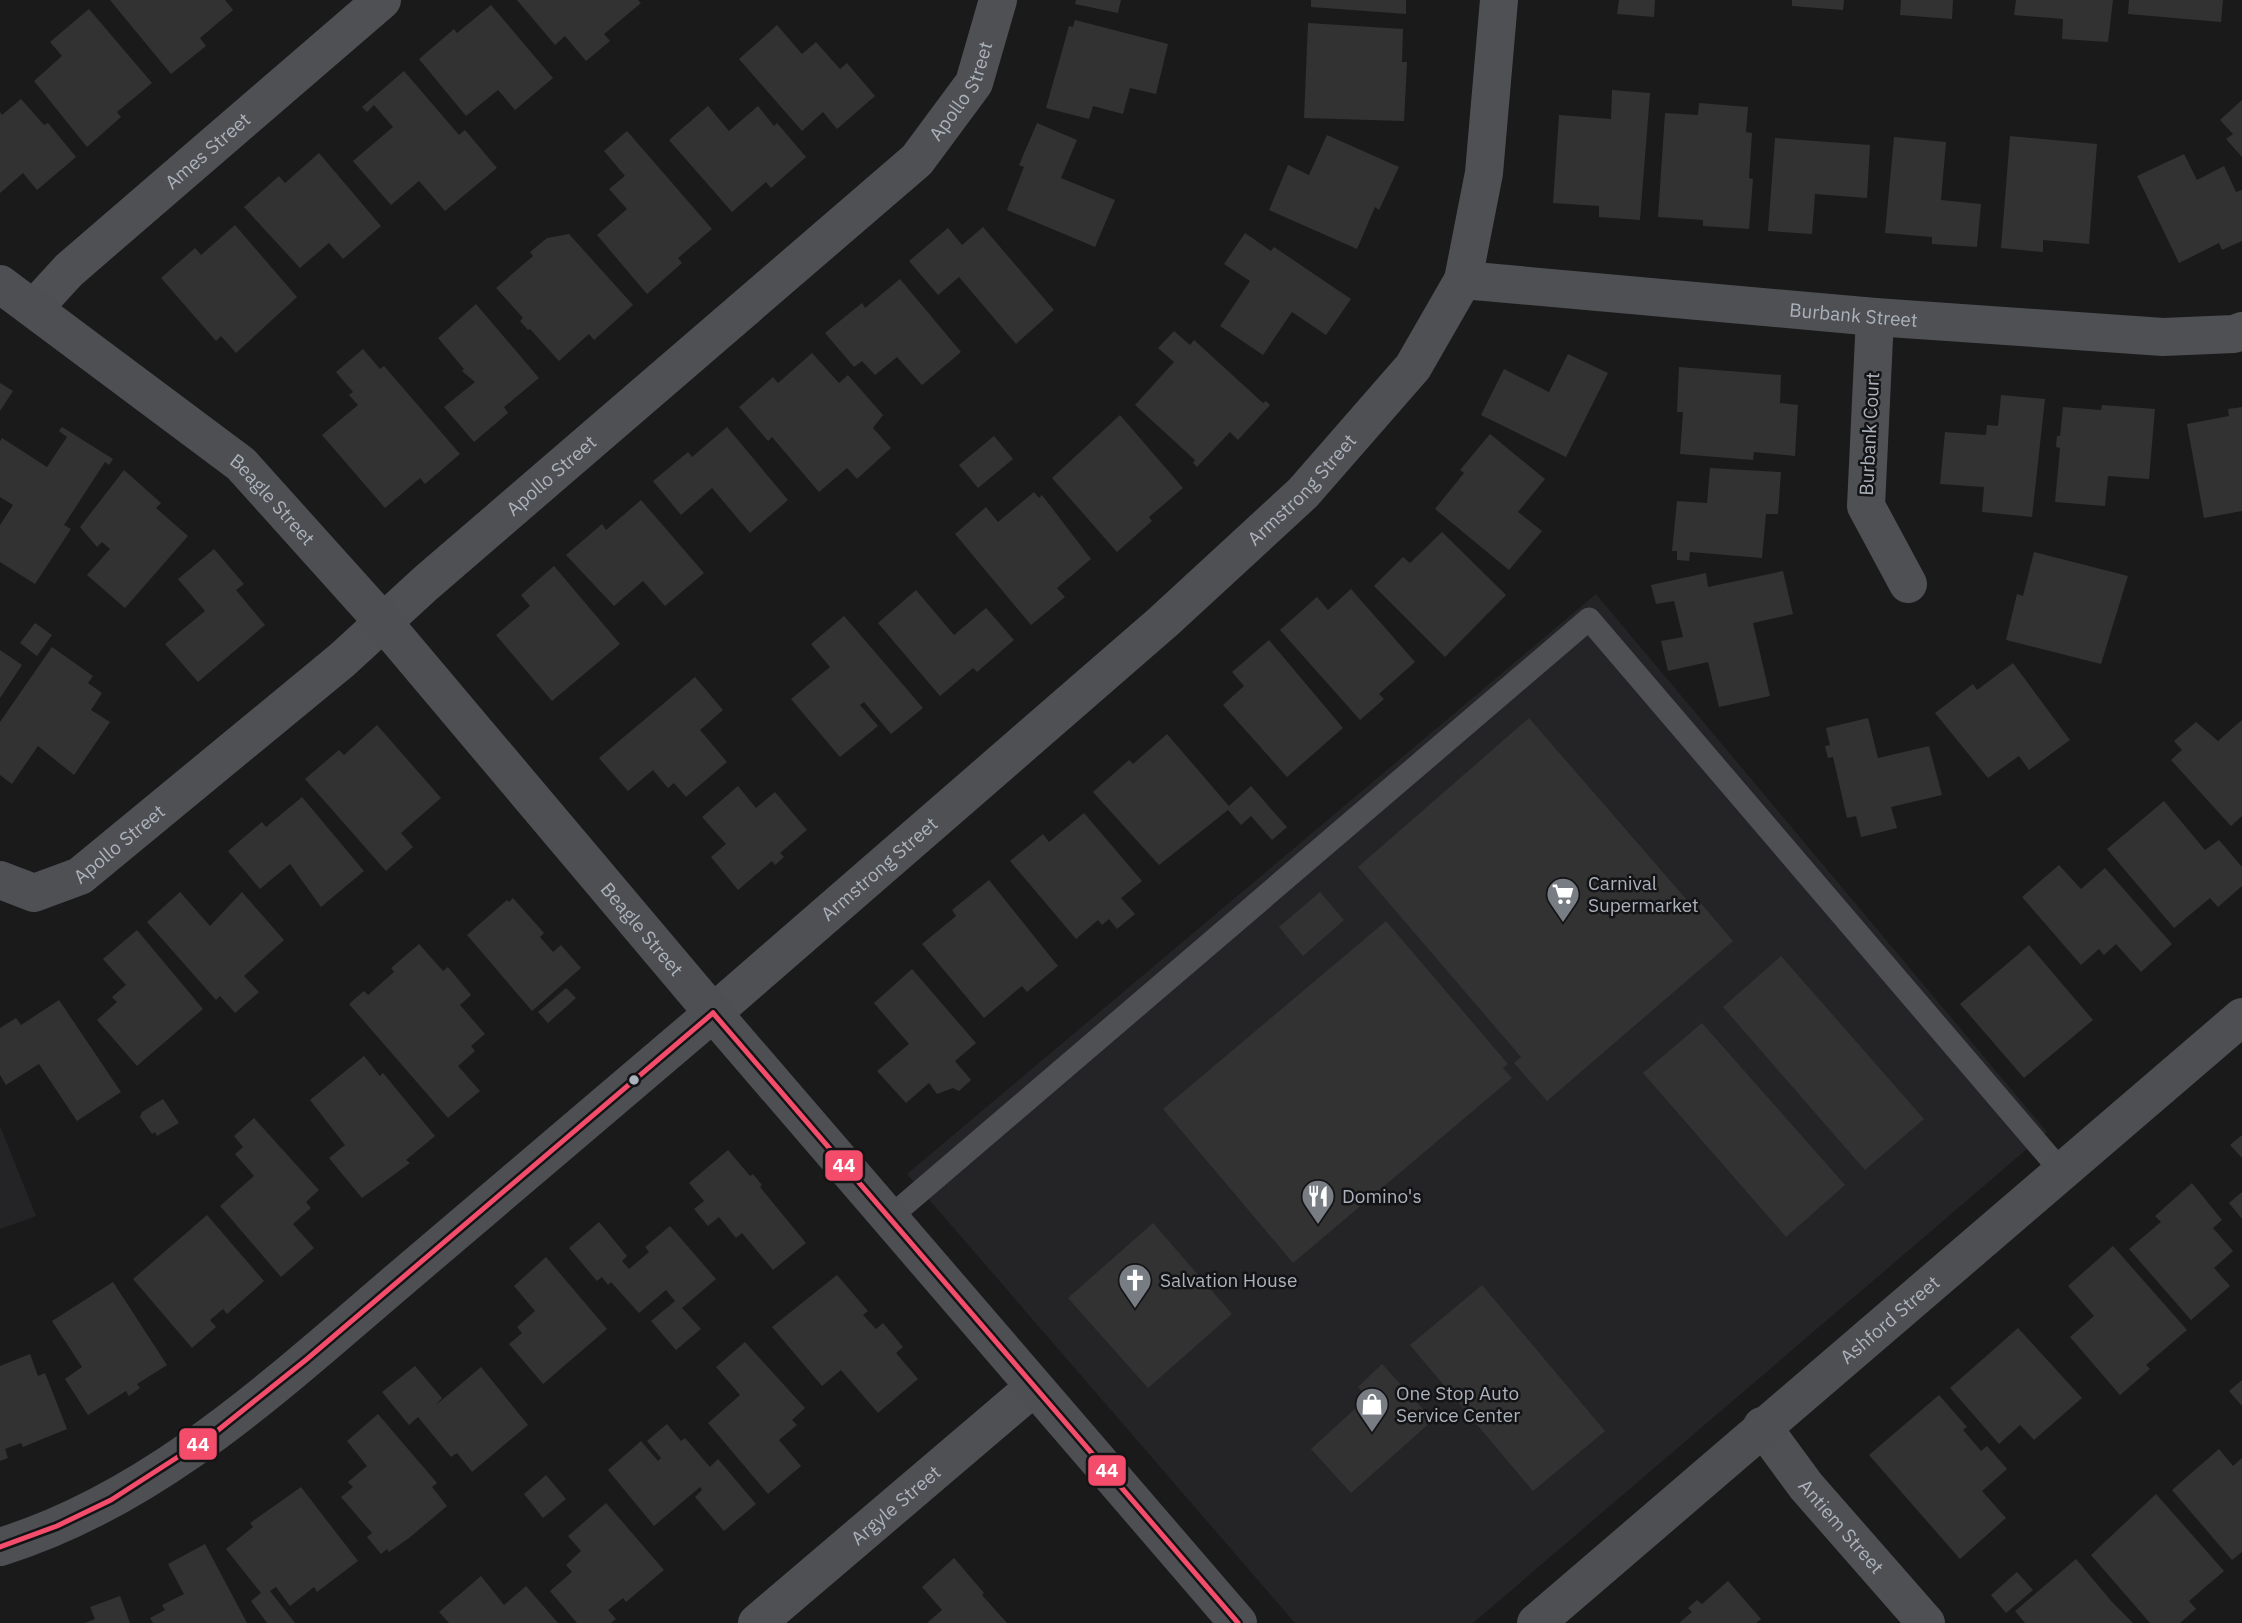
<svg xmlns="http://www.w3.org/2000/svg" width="2242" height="1623" font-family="'IBM Plex Sans',sans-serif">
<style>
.built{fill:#242427}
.building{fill:#323233}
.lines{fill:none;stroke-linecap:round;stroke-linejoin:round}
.lane{stroke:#4e5054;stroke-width:23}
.street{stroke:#4e5054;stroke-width:38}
.secondary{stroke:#4d4f52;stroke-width:38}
.bus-1-casing{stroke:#141417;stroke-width:10}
.bus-1{stroke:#f44d6c;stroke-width:5}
.bus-dot{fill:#abb2bc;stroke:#141417;stroke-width:2.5}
.labels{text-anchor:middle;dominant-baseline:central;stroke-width:5;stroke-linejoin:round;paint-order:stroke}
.street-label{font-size:19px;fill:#abb2bc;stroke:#141417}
.poi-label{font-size:19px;fill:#abb2bc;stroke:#141417;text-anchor:start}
.line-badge{stroke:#141417;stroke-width:2.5}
.badge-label{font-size:19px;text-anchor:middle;font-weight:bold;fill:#fff}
</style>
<rect width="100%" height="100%" fill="#1a1a1b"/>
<g class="built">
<path d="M1596 594 2047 1132 1473 1623H1295L907 1174Z"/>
<path d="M0 1126 36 1216 0 1229Z"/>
</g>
<g class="building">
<path d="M110 0H225L233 10 200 38 206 46 171 74Z"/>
<path d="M517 0H638L641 3 604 34 610 41 586 61 565 36 555 45Z"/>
<path d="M1076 0H1121L1118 13 1075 4Z"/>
<path d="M1311 0H1406V14L1311 7Z"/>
<path d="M1619 0H1655L1654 17 1617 14Z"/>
<path d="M1792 0H1844L1843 10 1792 6Z"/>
<path d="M1901 0H1953L1952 19 1900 15Z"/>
<path d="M2016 0H2113L2108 42 2062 39 2063 19 2014 15Z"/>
<path d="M2129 0H2223L2221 22 2128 14Z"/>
<path d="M491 5 553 78 515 110 498 90 466 116 419 59 454 29 457 33Z"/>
<path d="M89 9 152 83 117 112 121 117 87 147 34 81 62 56 50 42Z"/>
<path d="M1075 20 1168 44 1156 94 1130 88 1123 114 1093 106 1089 119 1046 108 1069 26 1073 27Z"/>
<path d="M1308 23 1403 29 1402 62H1407L1404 121 1304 118Z"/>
<path d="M777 25 802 54 816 42 840 69 847 63 875 96 837 129 823 112 802 131 739 59Z"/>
<path d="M404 71 459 135 465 130 497 168 445 211 419 181 391 205 353 161 393 127 374 105 367 112 362 107Z"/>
<path d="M1612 90 1650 93 1640 220 1599 217V206L1553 203 1559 115 1611 119Z"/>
<path d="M21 99 44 125 48 123 76 157 37 190 23 173 0 193V112L2 115Z"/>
<path d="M2242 100V157L2226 139 2233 134 2220 120Z"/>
<path d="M1699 103 1748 107 1746 132 1752 133 1749 178 1753 179 1749 229 1703 226V220L1658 217 1665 113 1698 115Z"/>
<path d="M708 106 729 131 758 106 774 126 777 123 806 157 771 188 766 182 732 212 669 140Z"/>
<path d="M1037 123 1077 140 1061 178 1115 200 1095 247 1007 210 1024 167 1019 165Z"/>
<path d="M627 131 712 229 678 258 682 263 647 294 597 235 627 209 609 189 625 176 604 151Z"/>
<path d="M1327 135 1399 167 1379 210 1375 207 1357 249 1269 210 1288 165 1309 175Z"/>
<path d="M2010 136 2097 144 2089 244 2043 240V252L2001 248Z"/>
<path d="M1894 137 1946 142 1941 200 1981 204 1977 247 1932 244V237L1885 233Z"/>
<path d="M1775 138 1870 145 1867 198 1815 194 1812 234 1768 231Z"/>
<path d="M319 153 381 226 343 259 329 243 300 268 244 207 279 176 285 183Z"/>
<path d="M2184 154 2197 180 2224 166 2236 192 2242 190V241L2222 250 2219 243 2179 263 2137 176Z"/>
<path d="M235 225 297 297 236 353 221 336 216 341 161 278 195 248 201 255Z"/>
<path d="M983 227 1054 310 1016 344 959 277 938 295 909 261 948 228 962 245Z"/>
<path d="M1245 233 1271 251 1274 247 1351 299 1326 335 1292 312 1263 355 1220 326 1250 281 1224 264Z"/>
<path d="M569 234 633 305 594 340 589 334 559 361 530 329 528 330 520 321 523 318 496 288 533 256 530 252 547 238Z"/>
<path d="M900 279 961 352 922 385 897 357 875 375 862 361 854 367 825 333 862 303 865 308Z"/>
<path d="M476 304 539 378 504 407 508 413 474 442 444 407 475 382 462 371 464 369 438 338Z"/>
<path d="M1174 331 1190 345 1194 340 1263 403 1266 401 1270 405 1238 440 1230 432 1197 467 1193 463 1195 460 1135 405 1174 362 1158 348Z"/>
<path d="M363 349 380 369 384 366 460 454 425 484 420 478 385 508 322 435 358 405 349 395 353 392 336 372Z"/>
<path d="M812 353 839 383 848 375 883 415 873 428 891 448 857 479 847 468 819 492 772 437 768 441 739 407 773 377 778 383Z"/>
<path d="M1568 354 1608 373 1566 457 1481 415 1504 369 1549 392Z"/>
<path d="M1679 367 1781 375 1780 403 1798 405 1795 456 1754 452 1753 460 1680 454 1683 412H1677Z"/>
<path d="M0 383 13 391 0 411Z"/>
<path d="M2001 395 2045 399 2032 517 1982 512 1984 487 1940 484 1945 432 1986 435 1987 425 1998 426Z"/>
<path d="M2102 405 2155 409 2149 479 2108 476 2105 506 2055 502 2060 448 2056 447 2057 436H2060L2063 407 2101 410Z"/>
<path d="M2242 407V511L2204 518 2187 424 2229 416 2228 409Z"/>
<path d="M1120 415 1183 488 1149 517 1152 521 1117 552 1052 478Z"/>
<path d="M62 427 113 459 109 465 105 462 64 525 71 529 35 584 0 562V525L13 505 0 497V441L2 438 47 467 67 437 59 431Z"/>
<path d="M727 427 788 500 750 533 712 488 681 515 653 481 688 452 692 457Z"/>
<path d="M1490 434 1545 479 1518 512 1542 531 1509 570 1435 509 1464 473 1460 470Z"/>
<path d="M994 436 1013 459 978 488 959 465Z"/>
<path d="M1710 468 1781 472 1778 514H1766L1762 558 1690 552 1689 561 1677 560V551H1672L1677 501 1707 503Z"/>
<path d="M124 470 161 503 156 508 188 536 125 608 87 575 110 549 102 542 97 547 80 527Z"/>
<path d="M1034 492 1039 498 1042 495 1091 559 1057 588 1065 597 1031 625 955 534 986 507 998 522Z"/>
<path d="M641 500 704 573 665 606 643 581 614 606 566 555 602 524 606 530Z"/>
<path d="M1442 532 1506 595 1445 657 1374 586 1403 557 1410 563Z"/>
<path d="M214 549 244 584 236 590 265 625 198 682 165 644 205 611 178 579Z"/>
<path d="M2034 552 2128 576 2101 664 2006 640 2017 594 2023 596Z"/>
<path d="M554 566 620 644 552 701 496 635 530 606 521 595Z"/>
<path d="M1783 571 1793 614 1753 623 1770 696 1719 707 1708 662 1668 671 1661 641 1683 637 1674 601 1656 604 1651 585 1706 573 1708 587Z"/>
<path d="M1351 589 1415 662 1379 694 1384 699 1360 720 1280 630 1317 597 1328 610Z"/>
<path d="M916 590 954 635 986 608 1014 640 977 672 973 668 940 696 878 623Z"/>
<path d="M844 616 923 708 891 734 864 702 860 705 878 726 840 757 791 699 830 667 811 644Z"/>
<path d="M35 623 52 635 37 656 20 643Z"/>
<path d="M1269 640 1343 728 1287 777 1223 705 1244 686 1232 672Z"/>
<path d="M52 647 93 676 88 683 102 693 91 710 110 722 74 775 38 746 12 784 0 775V722Z"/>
<path d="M0 650 22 665 0 698Z"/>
<path d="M2013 663 2070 740 2029 770 2019 756 1988 778 1935 713 1973 684 1977 690Z"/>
<path d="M695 677 723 710 700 730 727 762 686 797 674 783 668 788 653 770 628 791 599 758Z"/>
<path d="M1529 718 1693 907 1699 901 1733 941 1547 1101 1514 1063 1521 1057 1358 867Z"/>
<path d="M1868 718 1878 758 1929 746 1942 795 1891 807 1897 828 1861 837 1856 816 1847 818 1833 757 1828 758 1825 746 1830 745 1826 728Z"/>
<path d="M2242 720V816L2231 826 2171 760 2182 750 2174 741 2196 722 2218 741Z"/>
<path d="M377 725 441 798 401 833 413 847 386 871 305 779 339 750 344 755Z"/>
<path d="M1167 734 1229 806 1251 786 1287 827 1272 840 1251 816 1241 825 1228 810 1159 865 1093 792 1129 760 1133 764Z"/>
<path d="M738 786 756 808 775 792 807 830 780 853 784 857 775 865 772 861 738 890 711 857 726 844 702 817Z"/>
<path d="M302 797 364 871 321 907 290 864 260 889 228 851 262 822 266 827Z"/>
<path d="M2164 801 2205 850 2219 840 2242 867V886L2218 907 2210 898 2174 928 2107 849Z"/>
<path d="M1084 813 1142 881 1121 898 1135 914 1117 929 1109 919 1102 925 1098 920 1076 939 1010 861 1043 834 1049 842Z"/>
<path d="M2059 865 2081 889 2105 868 2172 944 2141 972 2116 944 2104 955 2099 949 2081 965 2022 897Z"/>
<path d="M989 880 1058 966 1027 992 1022 986 984 1018 922 944 956 916 952 910Z"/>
<path d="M180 892 210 926 242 892 284 940 244 976 259 992 235 1013 220 996 216 1000 147 922Z"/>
<path d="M1320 892 1344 920 1303 956 1279 927Z"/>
<path d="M513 898 544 933 540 937 553 952 561 945 581 968 532 1011 467 935 507 900 509 902Z"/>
<path d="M1386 921 1508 1064 1503 1068 1512 1078 1293 1263 1163 1109Z"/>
<path d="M137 930 203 1009 137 1066 97 1020 117 1002 112 997 126 985 103 959Z"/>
<path d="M419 944 443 971 448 967 471 995 460 1005 485 1034 471 1046 475 1051 458 1066 480 1091 448 1118 349 1004 364 991 368 995 394 972 391 968Z"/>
<path d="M2029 945 2093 1020 2024 1078 1960 1004Z"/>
<path d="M1781 956 1924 1119 1865 1170 1723 1007Z"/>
<path d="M912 969 976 1043 955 1061 971 1080 959 1091 953 1088 937 1094 929 1083 906 1103 877 1071 909 1044 874 1003Z"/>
<path d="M566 988 576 998 548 1023 538 1012Z"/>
<path d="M59 1000 121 1092 77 1121 39 1064 6 1085 0 1075V1028L16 1018 21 1025Z"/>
<path d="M1702 1023 1845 1185 1786 1237 1643 1073Z"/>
<path d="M364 1056 380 1076 383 1073 435 1136 406 1160 410 1163 362 1198 329 1158 345 1145 310 1100Z"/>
<path d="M163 1099 179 1123 157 1136 155 1132 152 1134 140 1117 142 1112Z"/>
<path d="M254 1118 319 1190 306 1202 311 1208 293 1224 314 1248 281 1277 220 1206 254 1176 235 1154 243 1147 234 1136Z"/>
<path d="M2242 1135V1158L2230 1145Z"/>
<path d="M728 1150 750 1176 753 1174 762 1185 760 1187 806 1243 773 1270 742 1233 736 1238 719 1217 708 1226 694 1209 704 1201 689 1183Z"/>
<path d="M2192 1183 2222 1220 2213 1228 2233 1251 2214 1268 2230 1286 2191 1320 2129 1249 2161 1222 2155 1216Z"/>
<path d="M2242 1192V1219L2229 1203Z"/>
<path d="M207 1215 264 1281 227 1314 223 1309 210 1320 216 1327 192 1348 133 1279Z"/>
<path d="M599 1222 627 1256 622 1261 629 1269 649 1252 645 1247 670 1226 716 1279 682 1308 701 1329 676 1350 651 1321 675 1301 666 1290 639 1313 611 1282 608 1285 602 1277 597 1281 569 1248Z"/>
<path d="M1153 1223 1232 1314 1148 1388 1068 1298Z"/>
<path d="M2113 1246 2187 1330 2146 1365 2150 1369 2120 1395 2070 1337 2094 1316 2068 1286Z"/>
<path d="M546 1257 607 1329 543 1384 509 1344 522 1333 517 1327 535 1311 514 1286Z"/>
<path d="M837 1275 868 1311 863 1315 876 1329 883 1323 903 1347 896 1353 918 1379 878 1413 841 1370 822 1386 772 1327Z"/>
<path d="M113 1282 167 1365 137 1384 140 1388 129 1396 126 1391 88 1415 65 1379 82 1367 52 1321Z"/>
<path d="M1482 1285 1605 1431 1533 1491 1410 1345Z"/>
<path d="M2018 1328 2082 1398 2034 1440 2020 1425 1999 1444 1950 1388Z"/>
<path d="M745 1342 805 1408 792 1420 797 1425 779 1440 801 1466 768 1494 708 1423 740 1395 716 1367Z"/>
<path d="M30 1354 38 1376 45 1373 67 1429 23 1447 21 1443 5 1449 8 1458 0 1461V1366Z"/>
<path d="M1382 1364 1433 1420 1351 1493 1311 1449 1368 1397 1358 1387Z"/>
<path d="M415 1366 442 1398 436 1405 481 1367 528 1425 472 1472 457 1453 451 1457 418 1417 409 1425 382 1392Z"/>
<path d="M2242 1380V1406L2229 1391Z"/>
<path d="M1939 1395 1967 1427 1963 1430 1981 1451 1987 1446 2007 1469 1982 1491 2006 1518 1960 1559 1869 1455Z"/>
<path d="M378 1414 437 1483 432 1487 447 1506 409 1538 389 1552 387 1549 381 1554 367 1537 372 1533 341 1497 353 1487 348 1482 367 1466 347 1441Z"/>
<path d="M667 1424 681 1441 685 1438 710 1467 718 1459 756 1504 724 1531 695 1497 702 1490 700 1487 654 1526 608 1470 641 1441 658 1461 661 1458 647 1441Z"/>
<path d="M2219 1449 2233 1466 2242 1458V1552L2232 1560 2172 1490Z"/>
<path d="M546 1475 566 1499 543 1518 524 1494Z"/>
<path d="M301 1487 358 1561 317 1592 314 1587 290 1606 276 1587 270 1591 295 1623H267L251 1601 261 1593 226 1549 253 1527 250 1523Z"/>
<path d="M2156 1494 2224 1571 2189 1601 2196 1609 2180 1623H2150L2091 1555Z"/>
<path d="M606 1503 664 1570 626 1602 623 1598 608 1610 616 1619 611 1623H577L550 1591 572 1572 566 1565 581 1551 568 1536Z"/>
<path d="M205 1544 247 1623H153L150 1618 165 1610 162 1605 184 1594 168 1564Z"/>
<path d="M954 1558 984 1593 982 1595 1007 1623H927L942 1610 922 1587Z"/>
<path d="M2076 1559 2112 1602 2133 1623H2025L2015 1611Z"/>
<path d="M2017 1572 2033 1590 2006 1613 1991 1595Z"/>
<path d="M481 1576 504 1605 526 1586 558 1623H449L439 1612Z"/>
<path d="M1728 1581 1761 1619 1756 1623H1679L1692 1612 1688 1608 1697 1600 1702 1604Z"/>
<path d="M120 1596 130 1623H85L95 1619 90 1607Z"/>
</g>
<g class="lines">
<path class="lane" d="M889 1218 1589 619 2062 1172"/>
<g class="street">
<path id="s1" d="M1463 280 1875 317 2163 337 2234 334 2242 331"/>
<path id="s2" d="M35 307 69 270 382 0"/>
<path d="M1875 317 1866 506 1908 584"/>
<path id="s3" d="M0 880 34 893 80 876 342 660 426 583 917 160 974 83 998 0"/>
<path id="s4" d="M713 1013 1163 622 1303 493 1413 367 1463 280 1484 173 1499 0"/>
<path id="s5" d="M1762 1426 1806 1486 1926 1623"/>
<path id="s6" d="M757 1623 1034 1387"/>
</g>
<g class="secondary">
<path id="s7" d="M0 284 241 464 384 623 713 1013 1238 1623"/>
<path d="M0 1547C155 1499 277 1384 398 1281 503 1192 608 1102 713 1013"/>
<path id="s8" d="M1536 1623 2242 1017"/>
</g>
<defs>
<g id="bus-1">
<path d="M713 1013 1238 1623"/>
<path d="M0 1547 57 1526 111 1500 212 1435 307 1359 713 1013"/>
</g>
</defs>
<use href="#bus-1" class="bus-1-casing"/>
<use href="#bus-1" class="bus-1"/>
</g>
<defs>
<symbol id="supermarket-pin" viewBox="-11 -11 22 30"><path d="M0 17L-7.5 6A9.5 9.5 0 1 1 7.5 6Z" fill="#787d84" stroke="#141417"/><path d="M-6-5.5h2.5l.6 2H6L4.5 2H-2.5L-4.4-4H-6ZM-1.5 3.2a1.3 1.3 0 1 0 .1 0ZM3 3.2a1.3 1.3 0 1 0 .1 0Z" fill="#fff"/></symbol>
<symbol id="restaurant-pin" viewBox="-11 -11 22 30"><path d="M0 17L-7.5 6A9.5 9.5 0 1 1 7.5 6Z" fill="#787d84" stroke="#141417"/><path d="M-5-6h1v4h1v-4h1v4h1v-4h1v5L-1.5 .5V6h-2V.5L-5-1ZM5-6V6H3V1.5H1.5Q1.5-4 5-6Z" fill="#fff"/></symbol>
<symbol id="church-pin" viewBox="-11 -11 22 30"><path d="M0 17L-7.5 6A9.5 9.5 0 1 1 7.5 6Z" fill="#787d84" stroke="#141417"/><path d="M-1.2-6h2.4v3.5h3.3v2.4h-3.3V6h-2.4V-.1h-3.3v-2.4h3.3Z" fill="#fff"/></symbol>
<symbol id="shop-pin" viewBox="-11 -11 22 30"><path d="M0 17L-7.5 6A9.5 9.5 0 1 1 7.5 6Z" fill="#787d84" stroke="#141417"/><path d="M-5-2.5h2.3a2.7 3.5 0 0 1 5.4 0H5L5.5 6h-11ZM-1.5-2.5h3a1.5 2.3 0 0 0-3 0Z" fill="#fff"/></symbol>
</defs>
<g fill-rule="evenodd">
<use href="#supermarket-pin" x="1544" y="875" width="38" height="52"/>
<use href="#restaurant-pin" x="1299" y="1177" width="38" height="52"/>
<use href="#church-pin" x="1116" y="1261" width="38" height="52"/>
<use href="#shop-pin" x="1353" y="1385" width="38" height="52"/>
</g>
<circle class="bus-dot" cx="634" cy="1080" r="6"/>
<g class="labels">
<g class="street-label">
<text stroke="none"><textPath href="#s3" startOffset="1270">Apollo Street</textPath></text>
<text stroke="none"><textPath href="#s2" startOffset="233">Ames Street</textPath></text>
<text stroke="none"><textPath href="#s1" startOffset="392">Burbank Street</textPath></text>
<text transform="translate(1869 434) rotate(-87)">Burbank Court</text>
<text stroke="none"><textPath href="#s3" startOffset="704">Apollo Street</textPath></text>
<text stroke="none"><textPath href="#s4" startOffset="788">Armstrong Street</textPath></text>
<text stroke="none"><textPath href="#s7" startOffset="348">Beagle Street</textPath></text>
<text stroke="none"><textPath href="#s3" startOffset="136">Apollo Street</textPath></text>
<text stroke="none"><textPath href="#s4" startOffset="220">Armstrong Street</textPath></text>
<text stroke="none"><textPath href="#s7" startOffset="915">Beagle Street</textPath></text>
<text stroke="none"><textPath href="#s8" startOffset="466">Ashford Street</textPath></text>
<text stroke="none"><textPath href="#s6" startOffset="182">Argyle Street</textPath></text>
<text stroke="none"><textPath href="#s5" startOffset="128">Antiem Street</textPath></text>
</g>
<g class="poi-label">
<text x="1588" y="883">Carnival<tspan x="1588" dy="22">Supermarket</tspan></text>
<text x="1342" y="1196">Domino's</text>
<text x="1160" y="1280">Salvation House</text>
<text x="1396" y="1393">One Stop Auto<tspan x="1396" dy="22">Service Center</tspan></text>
</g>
</g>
<g class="line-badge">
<rect x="824" y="1149" width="40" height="33" rx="7" fill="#f44d6c"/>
<rect x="178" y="1427" width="40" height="34" rx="7" fill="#f44d6c"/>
<rect x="1087" y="1454" width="40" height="33" rx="7" fill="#f44d6c"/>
</g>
<g class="badge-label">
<text x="844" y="1172">44</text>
<text x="198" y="1451">44</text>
<text x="1107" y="1477">44</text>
</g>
</svg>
